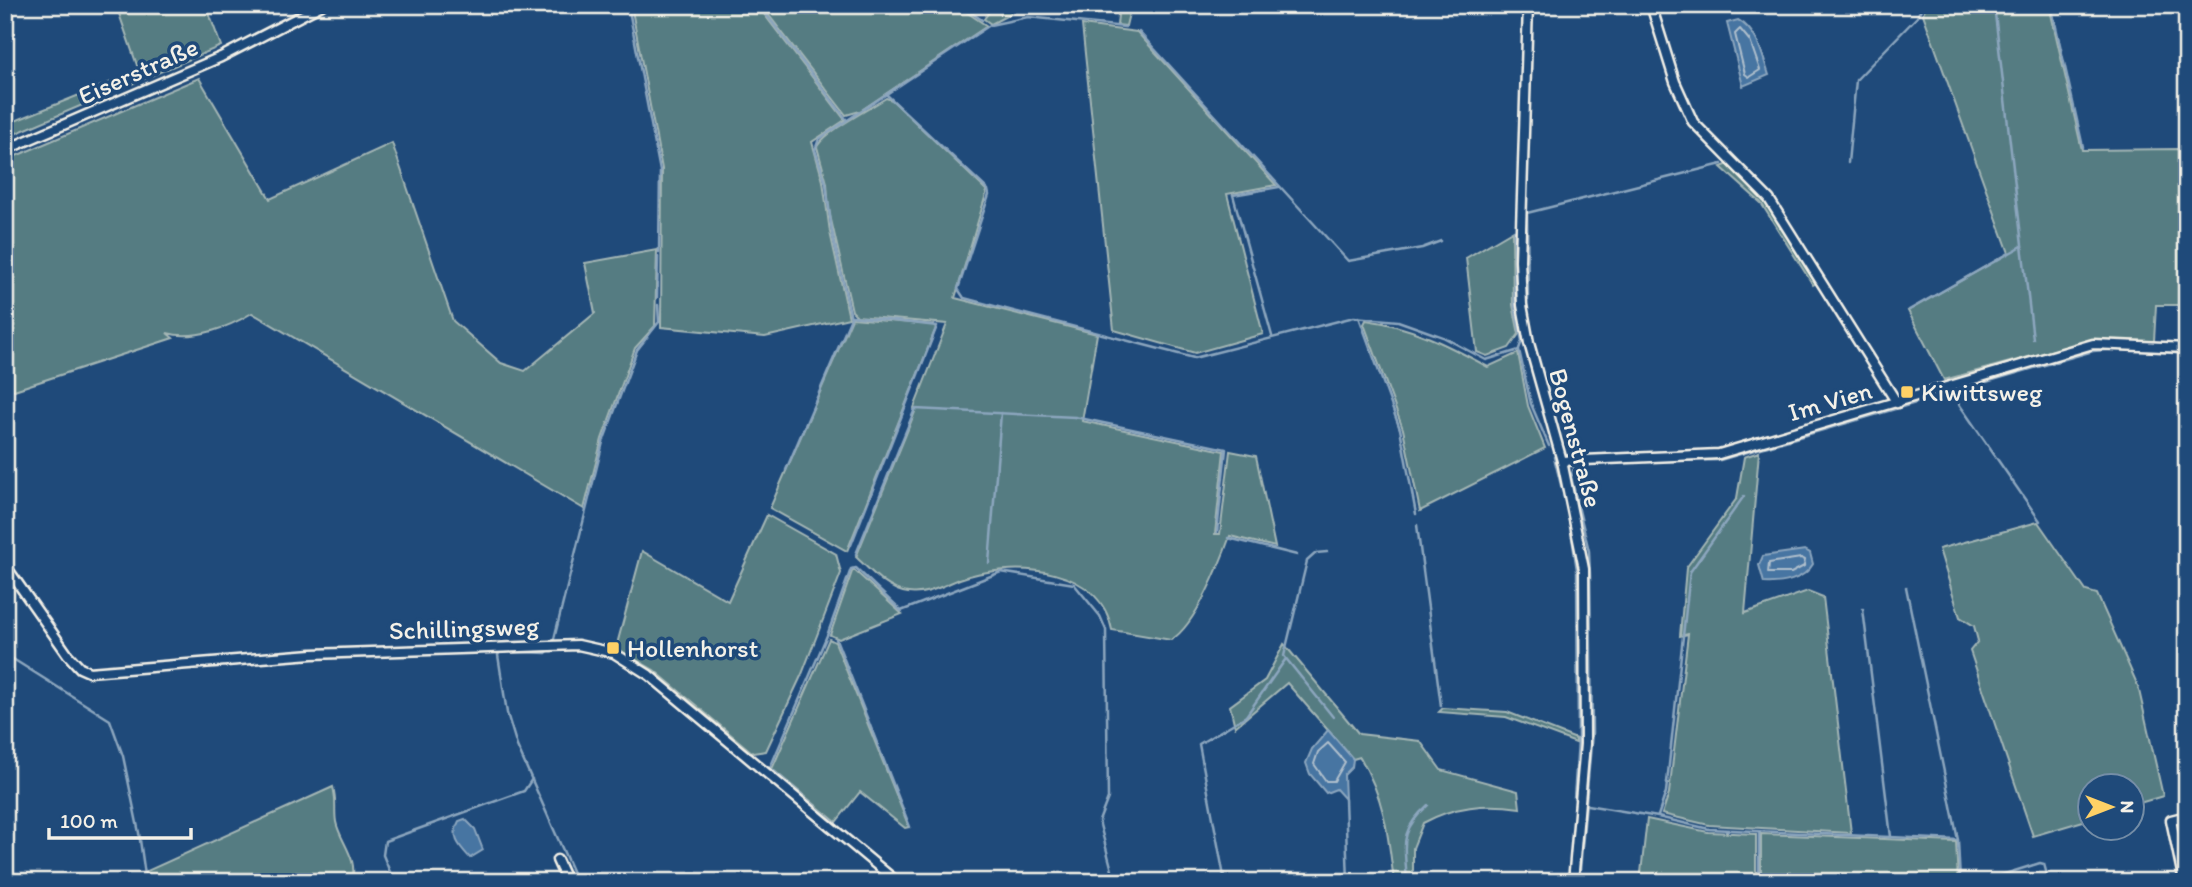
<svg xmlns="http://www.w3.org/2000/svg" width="2192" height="887" font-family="Itim,sans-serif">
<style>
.green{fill:#547c82;stroke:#a4b6b5;stroke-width:2}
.water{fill:#4774a2;stroke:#8ca6be;stroke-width:2}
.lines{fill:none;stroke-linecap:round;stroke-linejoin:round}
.shore{stroke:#afbfcc;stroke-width:2}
.stream{stroke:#8ca6be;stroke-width:2.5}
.street-casing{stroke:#f4f1e8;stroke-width:13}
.street{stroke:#1f4a7a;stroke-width:8}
.poi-dot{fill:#ffd166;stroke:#1f4a7a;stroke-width:2.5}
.labels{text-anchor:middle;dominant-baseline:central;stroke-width:7;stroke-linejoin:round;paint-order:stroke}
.street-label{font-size:26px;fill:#f4f1e8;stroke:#1f4a7a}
.poi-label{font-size:26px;fill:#f4f1e8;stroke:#1f4a7a;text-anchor:start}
</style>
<rect width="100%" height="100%" fill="#1f4a7a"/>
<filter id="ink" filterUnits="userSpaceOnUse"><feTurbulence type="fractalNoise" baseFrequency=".0143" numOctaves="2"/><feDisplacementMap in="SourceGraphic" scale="14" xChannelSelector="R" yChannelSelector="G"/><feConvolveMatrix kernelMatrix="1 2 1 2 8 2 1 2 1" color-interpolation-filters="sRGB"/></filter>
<g filter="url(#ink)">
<g class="green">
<path d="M116 5H206L221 46 5 138V125L139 71Z"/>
<path d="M631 5H757L845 120 812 142 823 181 830 232 849 318 765 337 661 327 662 169Z"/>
<path d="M761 5H956L987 26 860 111 846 115Z"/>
<path d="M994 5H1014L1010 14 991 24 984 19Z"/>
<path d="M1119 5H1131L1126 26 1117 25Z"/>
<path d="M1926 5H2049L2082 150 2180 149 2187 177V305H2156L2154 341 2091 340 1944 380 1908 311 2009 253 1923 14Z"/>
<path d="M1082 25 1137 32 1276 185 1227 194 1263 334 1195 353 1114 330Z"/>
<path d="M199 78 270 199 392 143 453 321 501 363 525 371 595 313 585 263 657 250 655 326 635 348 602 439 584 509 252 313C229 327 195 341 167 333L173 338 5 393V157L16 156Z"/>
<path d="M886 98 892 100 987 191 955 298 1097 334 1082 421 1224 451 1215 534H1220L1230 451 1256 456 1275 547 1230 536C1220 564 1196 625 1171 640L1112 630C1100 567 1019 562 969 576 949 581 931 596 908 593 887 590 871 571 856 557L915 412 914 408 947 324 857 316 852 311 829 211 827 183 817 147C824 132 869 109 886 98Z"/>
<path d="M1729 164 1767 200 1818 282 1813 285 1761 203 1721 167Z"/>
<path d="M1512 231 1513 305 1519 334 1509 348 1487 356 1477 352 1466 258Z"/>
<path d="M852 318 934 325 936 328 847 551 770 508Z"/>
<path d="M1366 320C1411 326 1448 345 1488 367L1518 353 1528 406 1545 448 1420 511 1403 429 1364 324Z"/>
<path d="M1759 452 1745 613 1808 591 1823 597 1851 833 1709 825 1662 814 1669 793 1688 634 1680 636 1686 568 1737 498 1744 457Z"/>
<path d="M767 515 836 554 841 573 802 674 766 751 753 753 654 670 616 648 642 551 728 601Z"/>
<path d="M2038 522 2086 591 2097 594 2138 686 2163 796 2133 805 2132 786H2090V819L2033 836 1970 651 1978 641 1974 626 1960 617 1939 549Z"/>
<path d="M853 569 902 614 839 639 830 635Z"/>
<path d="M829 639 835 642 909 827 905 828 860 792 836 822 772 769Z"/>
<path d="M1284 644 1359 734 1420 741 1441 770 1518 791 1520 808C1485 803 1454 806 1423 823L1413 848V882H1394C1388 833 1385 800 1360 757L1353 759 1287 683 1235 727 1230 706 1265 680Z"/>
<path d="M1443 708 1507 712 1576 739V743L1506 717 1439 712Z"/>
<path d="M333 787C337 801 334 811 336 822 340 842 360 860 351 882H190L186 875 170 882H148L147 871Z"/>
<path d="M1647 819 1708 832 1756 834V882H1640Z"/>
<path d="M1761 834 1956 842 1958 882H1761Z"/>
</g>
<g class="water">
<path d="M1738 20C1758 31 1762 55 1769 75L1743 86 1727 23Z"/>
<path d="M1805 550 1810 553 1813 564C1804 580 1782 584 1764 583L1759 565 1763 556Z"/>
<path d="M1328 730 1353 759 1352 767 1344 775 1345 799 1336 789 1326 793 1310 774 1306 763 1312 749Z"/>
<path d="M465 819 475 829 483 850 470 858C459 846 450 837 459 821Z"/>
</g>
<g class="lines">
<g class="shore">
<path d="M1740 29 1750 41 1760 70 1749 77 1745 74 1735 34Z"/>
<path d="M1801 558 1805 560 1804 566 1791 573H1768L1769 563Z"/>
<path d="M1328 743 1345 762 1334 781H1326L1314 764 1318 752Z"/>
</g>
<g class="stream">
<path d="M628 5 660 171 659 252"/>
<path d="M759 5 846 119"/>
<path d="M960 5 982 20"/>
<path d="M1994 5 2033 339"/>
<path d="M2051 5 2083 147"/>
<path d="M1139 32 1348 261 1422 248 1441 241"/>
<path d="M887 95 988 190 989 195 958 289 964 298 1194 358 1354 317 1398 321 1443 337 1486 360 1519 350 1531 404 1549 446"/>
<path d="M1848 163 1856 80 1917 17 1923 5"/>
<path d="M1514 231 1515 306 1522 341 1519 349"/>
<path d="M657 298 658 257"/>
<path d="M1528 299 1527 213 1722 164"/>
<path d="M1909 310 2022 246"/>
<path d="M1359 317 1400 429 1416 514"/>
<path d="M1272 336 1233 195 1279 187"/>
<path d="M1962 389 2093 351 2119 349 2187 354"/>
<path d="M1957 401 2040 521"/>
<path d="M1554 457 1569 517 1577 570 1578 741 1574 798"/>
<path d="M1620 462 1720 460 1950 393"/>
<path d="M786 470 851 318 832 232 826 183 815 150 819 139 990 25 1028 17 1125 27"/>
<path d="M1417 525 1441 706"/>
<path d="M1228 538 1297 555"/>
<path d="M851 545 937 326 852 316"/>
<path d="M1327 552 1316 553 1307 561 1284 656 1333 717"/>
<path d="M856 554 915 409 1075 417 1226 449 1217 532"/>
<path d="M989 563 1001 413"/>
<path d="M1906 587 1958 840 1960 882"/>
<path d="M1863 609 1891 837"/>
<path d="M554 639 603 442 637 350 659 322 658 305"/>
<path d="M836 639 910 827"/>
<path d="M549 650 546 653 501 651 498 655 507 713 517 746 577 882"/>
<path d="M5 654 110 720 123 756 139 833 146 882"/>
<path d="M1345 799 1348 882"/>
<path d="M1587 805 1658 817 1709 829 1958 840"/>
<path d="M1658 816 1666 792 1690 572 1744 496"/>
<path d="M835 823 770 768 828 633 851 569 856 568 901 611 1001 572 1074 584 1100 616 1106 630 1108 798 1099 821 1115 882"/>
<path d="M394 882 383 855 385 841 524 791 532 779"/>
<path d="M1225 882 1199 744 1246 716 1285 660"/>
<path d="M1407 882C1405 844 1398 832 1428 805"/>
<path d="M1579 882 1592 733 1590 575 1589 551 1571 477 1574 469 1582 463"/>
<path d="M1759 882V833"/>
<path d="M1979 882 2040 863 2044 864 2049 882"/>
</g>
<defs>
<g id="street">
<path d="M1528 5 1520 260 1522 305 1529 343 1562 461 1584 569 1585 744 1573 882"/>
<path d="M1651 5 1675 82 1693 122 1769 199 1897 403"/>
<path d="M5 150 221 57 322 5"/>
<path d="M1562 461 1719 454 2093 344 2187 348"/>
<path d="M5 565 68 655 80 668 89 672 312 654 578 645 614 653 649 675 897 882"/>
<path d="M557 860 567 882"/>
<path d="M2184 882 2171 820 2187 816"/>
</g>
</defs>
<use href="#street" class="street-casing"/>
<use href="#street" class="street"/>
</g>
</g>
<g class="poi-dot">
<rect x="1900" y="385" width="14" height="14" rx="3.5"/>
<rect x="606" y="641" width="14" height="14" rx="3.5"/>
</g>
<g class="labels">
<g class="street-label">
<text transform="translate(138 71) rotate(-24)">Eiserstraße</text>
<text transform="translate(1830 401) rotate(-16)">Im Vien</text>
<text transform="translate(1576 438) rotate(75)">Bogenstraße</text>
<text transform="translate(464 628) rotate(-2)">Schillingsweg</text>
</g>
<g class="poi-label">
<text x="1921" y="392">Kiwittsweg</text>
<text x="627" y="648">Hollenhorst</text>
</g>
</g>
<rect width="2192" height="887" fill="none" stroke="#1f4a7a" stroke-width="28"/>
<rect x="14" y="14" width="2164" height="859" fill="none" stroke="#f4f1e8" stroke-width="2.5" filter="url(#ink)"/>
<g transform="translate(2111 807) rotate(90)"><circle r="33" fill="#1f4a7a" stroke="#748da6" stroke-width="2"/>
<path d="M0-5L12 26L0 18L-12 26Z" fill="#ffd166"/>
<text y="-10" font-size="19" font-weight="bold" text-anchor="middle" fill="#f4f1e8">N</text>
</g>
<path d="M49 828v10h142v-10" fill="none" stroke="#f4f1e8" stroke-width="3.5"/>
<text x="60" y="828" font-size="21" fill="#f4f1e8" stroke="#1f4a7a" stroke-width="5" paint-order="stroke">100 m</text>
</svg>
